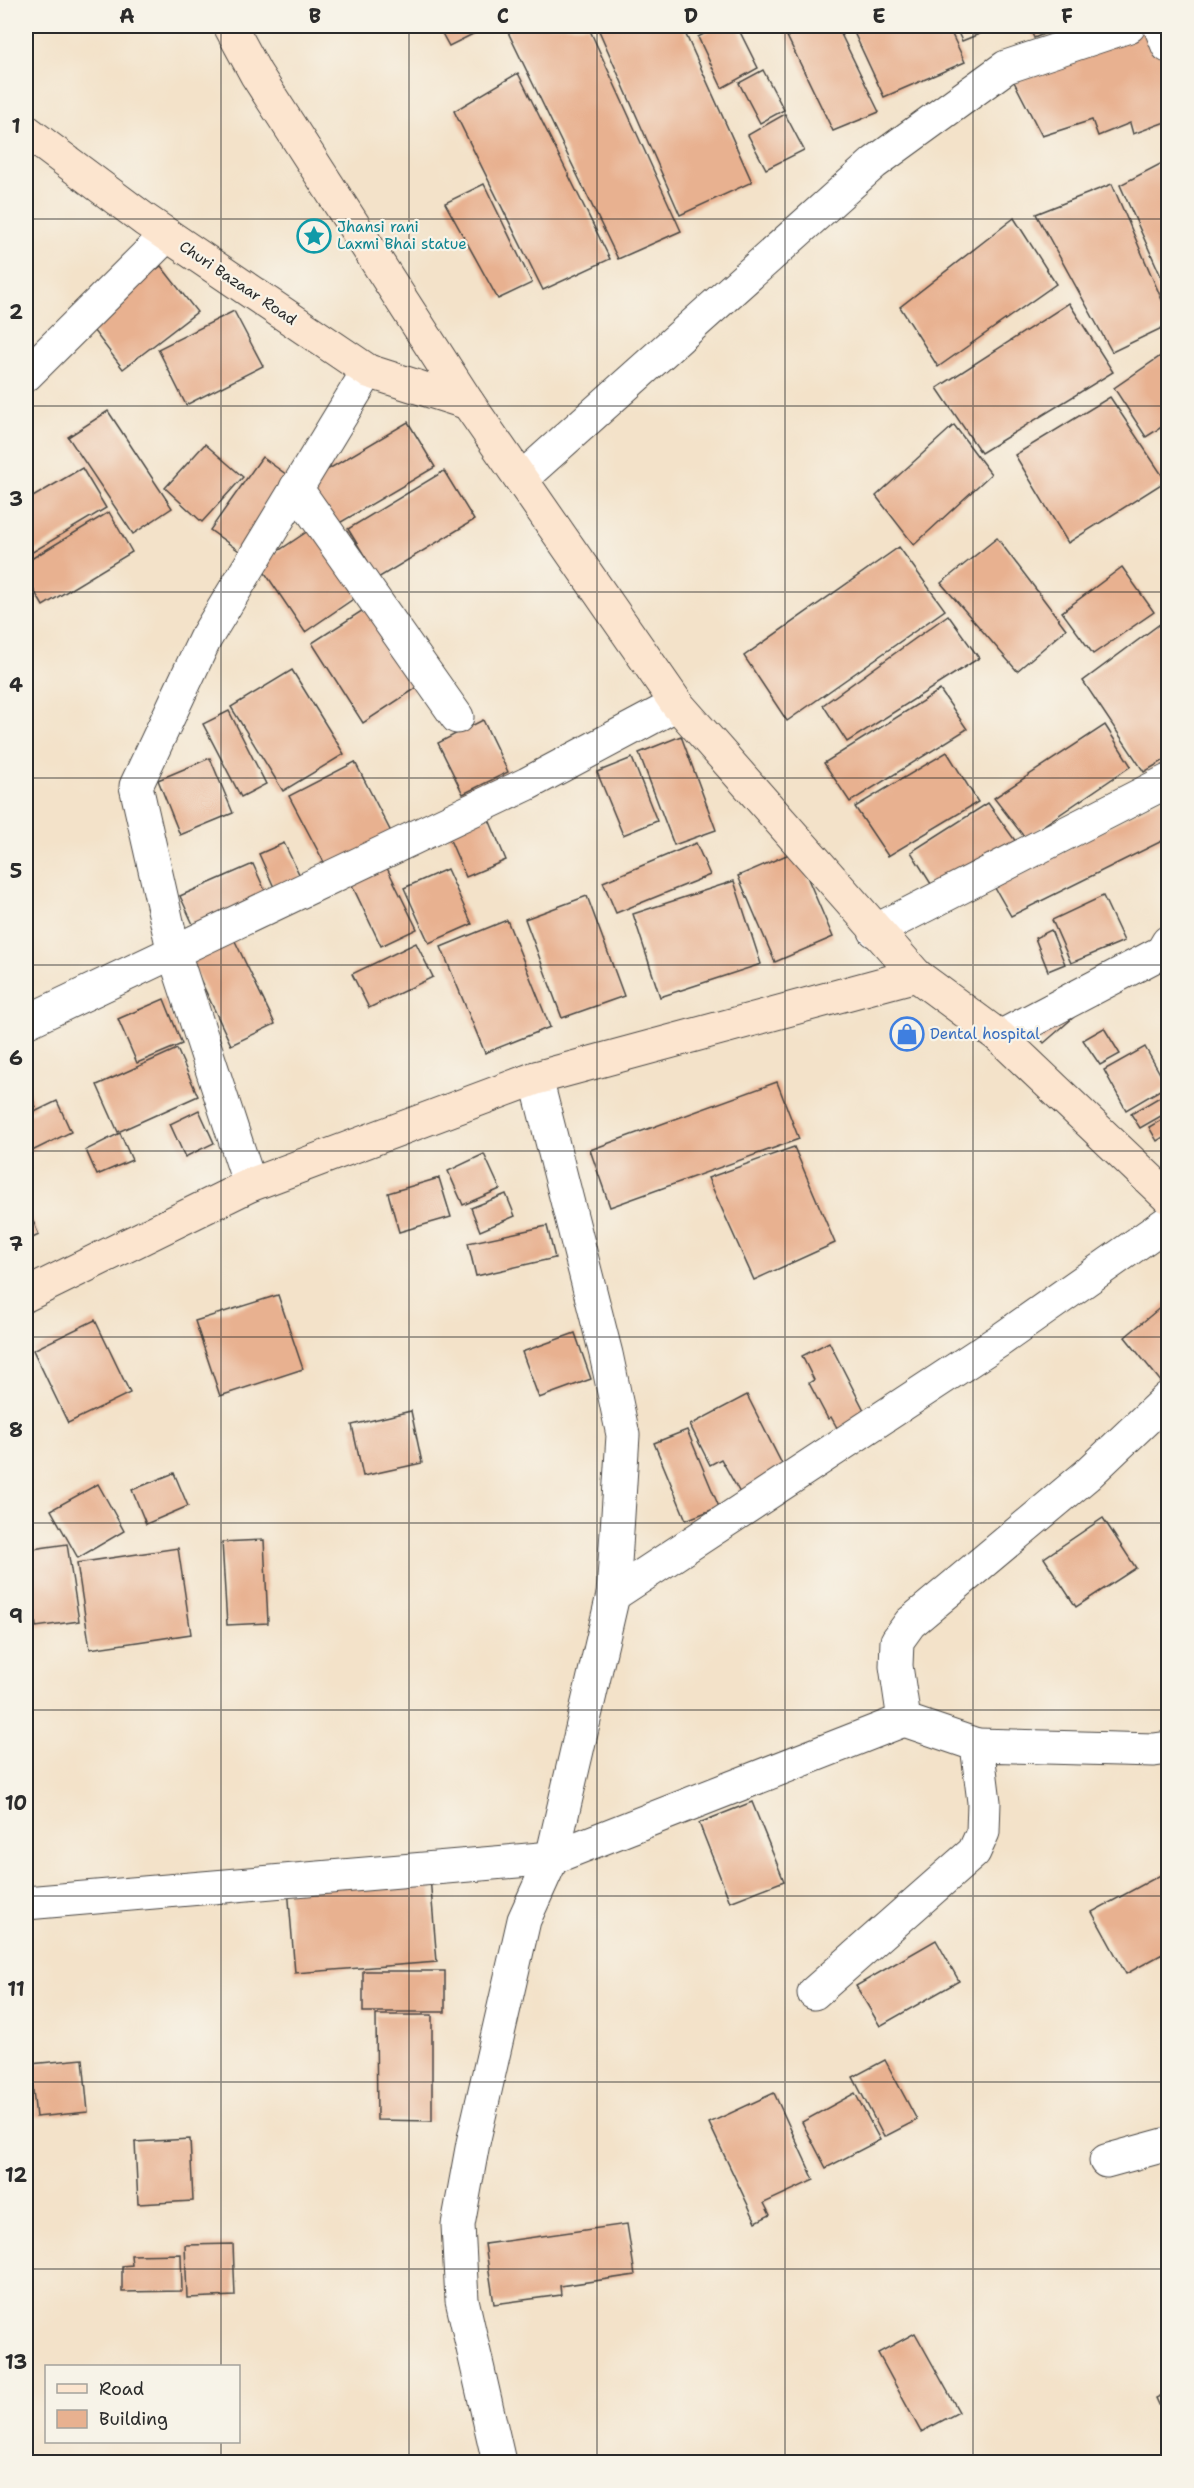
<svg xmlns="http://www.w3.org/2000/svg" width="1194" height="2488" font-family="'Shantell Sans',sans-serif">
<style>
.building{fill:#e8b190}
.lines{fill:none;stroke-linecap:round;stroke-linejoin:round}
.street-casing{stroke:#494643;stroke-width:35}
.secondary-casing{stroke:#494643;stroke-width:35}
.street{stroke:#fff;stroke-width:33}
.secondary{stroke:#fce5cf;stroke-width:33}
.grid{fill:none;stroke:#2b2b2b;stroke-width:1.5;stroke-opacity:0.55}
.labels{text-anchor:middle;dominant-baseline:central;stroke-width:4.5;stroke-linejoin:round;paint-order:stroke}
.culture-label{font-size:15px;fill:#0d838f;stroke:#f7f3e8;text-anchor:start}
.street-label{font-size:15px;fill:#2b2b2b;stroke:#f7f3e8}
.shop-label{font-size:15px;fill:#366cbe;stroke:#f7f3e8;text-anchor:start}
.neatline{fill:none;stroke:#2b2b2b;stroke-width:2}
.grid-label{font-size:20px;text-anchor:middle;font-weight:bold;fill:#2b2b2b}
</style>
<rect width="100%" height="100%" fill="#f7f3e8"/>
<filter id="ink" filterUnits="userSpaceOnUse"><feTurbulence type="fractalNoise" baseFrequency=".0167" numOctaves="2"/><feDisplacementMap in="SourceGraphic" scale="12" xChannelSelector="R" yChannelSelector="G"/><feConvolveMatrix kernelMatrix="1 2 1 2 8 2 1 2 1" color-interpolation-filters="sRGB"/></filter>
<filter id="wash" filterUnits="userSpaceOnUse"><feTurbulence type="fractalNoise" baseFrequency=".008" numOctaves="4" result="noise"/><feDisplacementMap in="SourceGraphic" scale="24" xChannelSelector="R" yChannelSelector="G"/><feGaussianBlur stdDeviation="1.35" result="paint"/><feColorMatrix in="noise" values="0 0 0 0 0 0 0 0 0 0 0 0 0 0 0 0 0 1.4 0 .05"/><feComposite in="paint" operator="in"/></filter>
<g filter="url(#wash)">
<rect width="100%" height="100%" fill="#f3e2c9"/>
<g id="blocks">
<g class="building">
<path d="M438 26H489L449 46Z"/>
<path d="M505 26H588L681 231 618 259Z"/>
<path d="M597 26H682L752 182 680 215Z"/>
<path d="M718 26H737L758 68 722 88 698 37Z"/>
<path d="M793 26H837L879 112 833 131 784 30Z"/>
<path d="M851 26H948L965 62 884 97Z"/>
<path d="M955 26H993L994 28 962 41Z"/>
<path d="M1029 26H1062L1034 38Z"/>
<path d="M1150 26 1168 72V121L1133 134 1130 123 1098 136 1092 120 1042 136 1011 76Z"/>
<path d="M763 70 784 110 760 123 739 83Z"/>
<path d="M518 73 610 259 543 290 454 111Z"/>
<path d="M785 114 804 150 766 169 748 135Z"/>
<path d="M1168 160V281L1164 283 1120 185Z"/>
<path d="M484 184 532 283 498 299 445 203Z"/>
<path d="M1112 184 1168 314V325L1112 352 1036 214Z"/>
<path d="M1014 218 1056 284 938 367 900 307Z"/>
<path d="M161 266 197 312 123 369 87 322Z"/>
<path d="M1069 303 1113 372 981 453 937 388Z"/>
<path d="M234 311 263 366 186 405 158 349Z"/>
<path d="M1168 351V423L1146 437 1114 388Z"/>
<path d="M1110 397 1166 481 1068 543 1015 455Z"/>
<path d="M108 411 172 508 133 534 68 437Z"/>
<path d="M408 422 435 467 331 528 305 483Z"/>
<path d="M954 425 991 474 914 545 876 496Z"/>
<path d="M205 444 243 477 202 522 165 488Z"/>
<path d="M262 457 294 480 242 553 210 530Z"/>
<path d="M82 468 106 508 26 556V501Z"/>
<path d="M444 471 474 520 378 578 348 529Z"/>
<path d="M109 512 132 552 43 606 26 577V562Z"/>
<path d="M317 525 362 593 305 632 259 564Z"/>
<path d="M997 538 1066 629 1017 671 941 583Z"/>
<path d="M899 547 945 610 787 721 744 656Z"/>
<path d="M1122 567 1154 612 1093 654 1062 612Z"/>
<path d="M374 603 424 683 363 723 312 643Z"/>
<path d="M948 615 979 658 847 742 823 705Z"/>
<path d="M1168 618V758L1144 772 1083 681Z"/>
<path d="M292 670 344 754 283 791 231 707Z"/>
<path d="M940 690 967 729 850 802 824 763Z"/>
<path d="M229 711 266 784 241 797 203 724Z"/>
<path d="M483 720 508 772 463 794 438 743Z"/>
<path d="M1105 725 1131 766 1025 838 994 798Z"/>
<path d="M681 736 716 830 674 845 639 753Z"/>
<path d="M947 752 978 802 888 856 855 807Z"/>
<path d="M210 758 233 813 180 835 158 780Z"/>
<path d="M632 758 657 821 623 835 597 772Z"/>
<path d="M355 762 392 834 327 868 289 796Z"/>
<path d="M1168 796V838L1011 916 995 888Z"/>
<path d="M988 803 1019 846 936 892 911 852Z"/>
<path d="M488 817 506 860 466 877 447 833Z"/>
<path d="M284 843 303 882 277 894 259 854Z"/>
<path d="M696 843 710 875 616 913 603 882Z"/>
<path d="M796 851 833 937 775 962 738 876Z"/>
<path d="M253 864 271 904 198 935 180 896Z"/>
<path d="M386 866 417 929 381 946 351 883Z"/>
<path d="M447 869 472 924 429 943 404 888Z"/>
<path d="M734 881 761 964 660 997 633 914Z"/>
<path d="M587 896 624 996 562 1018 525 919Z"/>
<path d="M1103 896 1124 941 1071 963 1052 920Z"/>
<path d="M507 920 550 1027 485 1053 441 947Z"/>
<path d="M1051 930 1065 964 1048 971 1035 938Z"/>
<path d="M234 939 275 1024 231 1045 191 960Z"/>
<path d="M416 943 433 977 369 1008 352 974Z"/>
<path d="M164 999 182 1044 137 1063 118 1019Z"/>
<path d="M1062 1005 1075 1016 1044 1043 1031 1028Z"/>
<path d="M1104 1028 1120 1054 1100 1065 1083 1040Z"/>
<path d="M1145 1047 1167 1086 1126 1110 1104 1070Z"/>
<path d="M177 1049 198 1096 118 1132 97 1085Z"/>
<path d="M777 1082 799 1139 610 1207 590 1150Z"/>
<path d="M26 1085 36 1107 26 1112Z"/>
<path d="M1168 1092V1112L1140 1128 1131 1114Z"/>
<path d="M57 1101 71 1132 26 1154V1116Z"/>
<path d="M199 1110 214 1143 185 1157 170 1124Z"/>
<path d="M1168 1116V1134L1157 1141 1149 1127Z"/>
<path d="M120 1133 132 1160 97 1175 86 1150Z"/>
<path d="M794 1147 835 1243 754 1280 708 1178Z"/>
<path d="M484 1154 500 1189 463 1205 448 1171Z"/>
<path d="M439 1178 451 1217 399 1232 388 1193Z"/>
<path d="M506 1194 515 1216 480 1231 471 1208Z"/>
<path d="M26 1205 39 1235 26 1241Z"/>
<path d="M547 1226 555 1258 476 1276 468 1243Z"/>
<path d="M278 1295 303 1369 220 1396 195 1321Z"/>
<path d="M1168 1301V1386L1166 1388 1125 1337Z"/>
<path d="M95 1320 130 1393 68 1423 33 1350Z"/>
<path d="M575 1333 591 1379 539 1398 522 1352Z"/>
<path d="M829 1342 868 1418 840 1433 831 1417 828 1419 809 1383 814 1380 802 1356Z"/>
<path d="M747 1395 785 1470 740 1493 721 1459 710 1465 690 1425Z"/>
<path d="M411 1411 422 1463 363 1476 352 1425Z"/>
<path d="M687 1430 719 1507 686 1520 654 1443Z"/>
<path d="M174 1473 188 1506 146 1524 132 1490Z"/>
<path d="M98 1484 124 1531 78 1558 51 1510Z"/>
<path d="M1103 1518 1136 1568 1076 1607 1044 1558Z"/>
<path d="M264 1540 268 1623 227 1625 222 1542Z"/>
<path d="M67 1544 79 1621 36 1627 26 1550Z"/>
<path d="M178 1548 191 1634 90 1649 77 1563Z"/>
<path d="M752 1802 784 1881 730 1902 699 1823Z"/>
<path d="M1168 1871V1951L1126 1974 1092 1912Z"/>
<path d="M430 1877 437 1962 295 1973 288 1888Z"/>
<path d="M936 1940 959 1981 880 2026 856 1986Z"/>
<rect x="363" y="1971" width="82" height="41"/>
<path d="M376 2015H432V2121L377 2120Z"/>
<path d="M83 2059 88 2112 36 2117 30 2064Z"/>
<path d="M885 2060 917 2120 884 2137 853 2077Z"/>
<path d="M774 2093 814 2180 764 2203 770 2215 756 2222 709 2123Z"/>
<path d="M855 2093 880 2140 826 2168 802 2122Z"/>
<path d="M190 2139 193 2201 138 2204 135 2142Z"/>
<path d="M627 2224 635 2275 560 2286 561 2295 494 2304 485 2244Z"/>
<path d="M233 2244 235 2296 187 2298 185 2245Z"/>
<path d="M181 2254 182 2291 122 2292V2266L132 2265 131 2255Z"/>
<path d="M915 2333 959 2412 921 2432 878 2353Z"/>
<path d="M1168 2392V2424L1156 2398Z"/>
</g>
</g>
</g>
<g filter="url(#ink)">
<use href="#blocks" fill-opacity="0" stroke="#494643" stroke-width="1.5"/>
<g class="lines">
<defs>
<g id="street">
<path d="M1160 26 1168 46"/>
<path d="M26 375 167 235"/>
<path d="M521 479 874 163 1006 67 1129 26"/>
<path d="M296 488 457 717"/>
<path d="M875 931 1168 781"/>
<path d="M26 1022 527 784 677 704"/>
<path d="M1000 1037 1162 952 1168 942"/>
<path d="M250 1185 174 953 136 786 205 639 368 371"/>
<path d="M613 1595 999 1341 1168 1222"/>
<path d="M977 1745 904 1720 896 1666 897 1641 910 1623 1087 1475 1168 1398"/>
<path d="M26 1903 552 1858 904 1720"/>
<path d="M814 1993 974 1852 983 1832 984 1802 977 1745 1154 1750 1168 1748"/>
<path d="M1106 2161 1168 2144"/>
<path d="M499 2462 462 2300 458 2225 473 2143 524 1920 552 1858 613 1595 623 1435 606 1354 536 1078"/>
</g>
<g id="secondary">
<path d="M230 26 256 74 468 403 677 704 916 975 1000 1037 1168 1197"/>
<path d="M26 131 145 220 368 371 468 403"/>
<path d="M26 1295 250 1185 536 1078 916 975"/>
</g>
</defs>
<use href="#street" class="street-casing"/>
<use href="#secondary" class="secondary-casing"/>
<use href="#street" class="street"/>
<use href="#secondary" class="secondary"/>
</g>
</g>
<path class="grid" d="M221 26V2366M409 26V2462M597 26V2462M785 26V2462M973 26V2462M26 219H1168M26 406H1168M26 592H1168M26 778H1168M26 965H1168M26 1151H1168M26 1337H1168M26 1523H1168M26 1710H1168M26 1896H1168M26 2082H1168M26 2269H1168M221 2442V2462"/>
<defs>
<symbol id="sight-ring" viewBox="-11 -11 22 22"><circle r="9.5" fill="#f7f3e8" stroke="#0f9aa8" stroke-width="1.5"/><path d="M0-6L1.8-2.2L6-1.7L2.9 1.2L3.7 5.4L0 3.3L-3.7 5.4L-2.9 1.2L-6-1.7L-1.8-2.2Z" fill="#0f9aa8"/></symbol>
<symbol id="shop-ring" viewBox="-11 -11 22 22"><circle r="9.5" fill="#f7f3e8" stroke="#3f7fe0" stroke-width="1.5"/><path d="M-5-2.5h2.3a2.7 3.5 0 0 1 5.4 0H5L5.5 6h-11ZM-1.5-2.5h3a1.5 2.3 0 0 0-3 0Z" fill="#3f7fe0"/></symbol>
</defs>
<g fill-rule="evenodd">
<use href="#sight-ring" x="295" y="217" width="38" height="38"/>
<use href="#shop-ring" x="888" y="1015" width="38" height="38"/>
</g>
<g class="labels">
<g class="culture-label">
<text x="337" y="227">Jhansi rani<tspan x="337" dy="17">Laxmi Bhai statue</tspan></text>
</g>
<g class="street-label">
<text transform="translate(238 283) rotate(34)">Churi Bazaar Road</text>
</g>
<g class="shop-label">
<text x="930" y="1034">Dental hospital</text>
</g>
</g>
<rect width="1194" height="2488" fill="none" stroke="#f7f3e8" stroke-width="66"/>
<rect x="45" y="2365" width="195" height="78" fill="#f7f3e8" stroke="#a5a39c" stroke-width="1.5"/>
<rect x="57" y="2384" width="30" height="9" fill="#fce5cf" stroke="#a5a39c" stroke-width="1.5"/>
<text x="99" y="2395" font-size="18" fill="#2b2b2b">Road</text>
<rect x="57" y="2410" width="30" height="18" fill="#e8b190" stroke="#a5a39c" stroke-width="1.5"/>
<text x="99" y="2425" font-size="18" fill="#2b2b2b">Building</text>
<rect x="33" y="33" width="1128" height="2422" class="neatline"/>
<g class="grid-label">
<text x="127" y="23">A</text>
<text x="315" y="23">B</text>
<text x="503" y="23">C</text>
<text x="691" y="23">D</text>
<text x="879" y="23">E</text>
<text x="1067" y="23">F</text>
<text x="16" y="133">1</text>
<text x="16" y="319">2</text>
<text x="16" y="506">3</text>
<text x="16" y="692">4</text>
<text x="16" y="878">5</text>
<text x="16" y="1065">6</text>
<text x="16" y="1251">7</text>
<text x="16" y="1437">8</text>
<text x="16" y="1623">9</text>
<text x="16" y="1810">10</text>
<text x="16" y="1996">11</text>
<text x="16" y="2182">12</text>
<text x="16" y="2369">13</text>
</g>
</svg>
